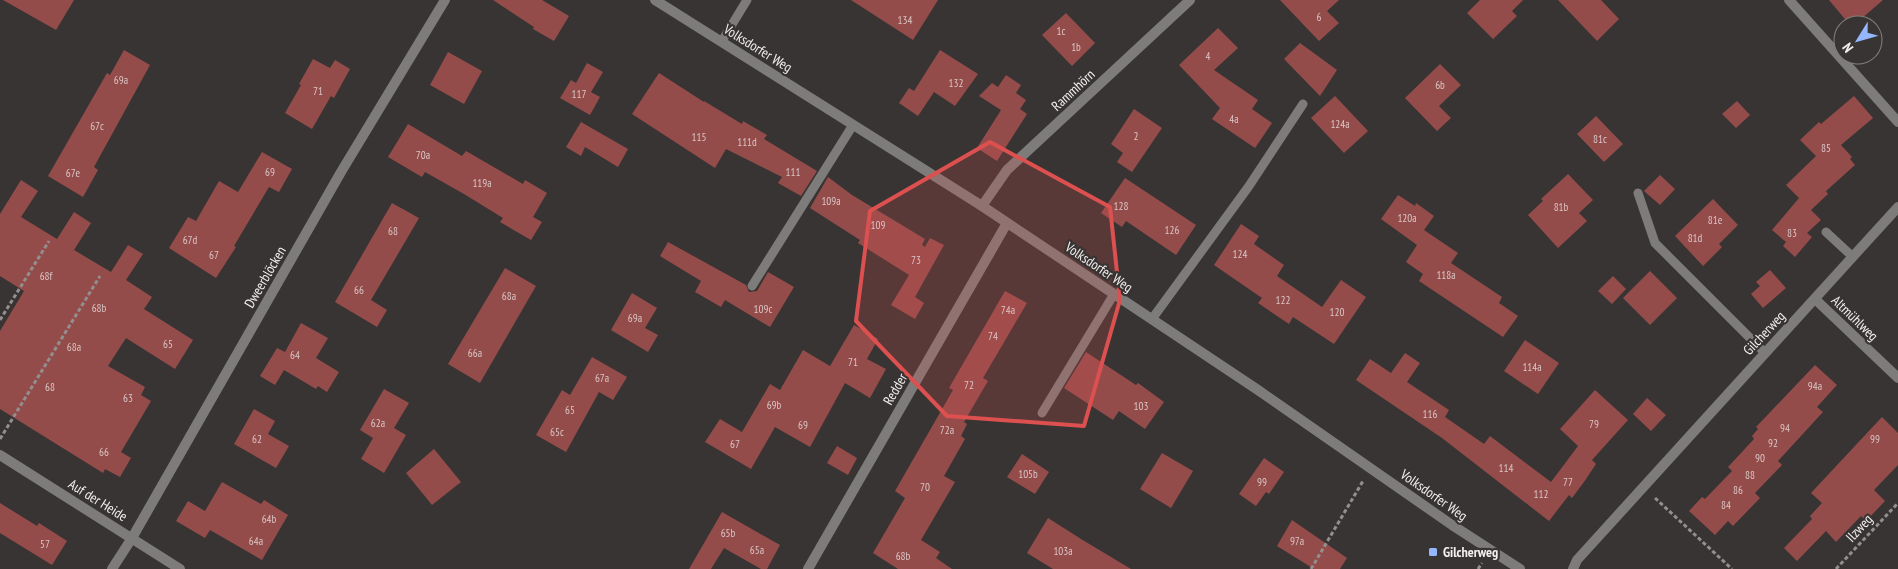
<svg xmlns="http://www.w3.org/2000/svg" width="1898" height="569" font-family="'PT Sans Narrow',sans-serif">
<style>
.building{fill:#944c4b}
.lines{fill:none;stroke-linecap:round;stroke-linejoin:round}
.path{stroke:#928f8e;stroke-width:3;stroke-dasharray:4 2.5;stroke-linecap:butt}
.service{stroke:#7d7c7a;stroke-width:9}
.minor{stroke:#7d7c7a;stroke-width:10}
.tertiary{stroke:#7d7c7a;stroke-width:10}
.marked{fill:#dc5050;fill-opacity:0.2;stroke:#dc5050;stroke-width:4;stroke-linejoin:round}
.poi-dot{fill:#95b7fd;stroke:#383433;stroke-width:2}
.labels{text-anchor:middle;dominant-baseline:central;stroke-width:4.5;stroke-linejoin:round;paint-order:stroke}
.number-label{font-size:11px;fill:#dac6c5}
.street-label{font-size:14px;fill:#f2efee;stroke:#383433}
.poi-label{font-size:14px;font-weight:bold;fill:#f2efee;stroke:#383433;text-anchor:start}
</style>
<rect width="100%" height="100%" fill="#383433"/>
<g class="building">
<path d="M3 0H74L56 30Z"/>
<path d="M493 0H542L569 16 554 41 533 29 534 27Z"/>
<path d="M851 0H938L913 40Z"/>
<path d="M1280 0H1339L1327 11 1339 23 1319 41Z"/>
<path d="M1480 0H1523L1512 11 1517 16 1493 39 1467 13Z"/>
<path d="M1558 0H1601L1619 19 1597 41Z"/>
<path d="M1829 0H1883L1854 25H1850Z"/>
<path d="M1066 13 1095 43 1072 66 1042 35Z"/>
<path d="M1218 28 1238 48 1214 70 1258 100 1252 109 1272 123 1255 148 1212 119 1220 108 1179 65Z"/>
<path d="M1300 43 1337 70 1320 96 1284 59Z"/>
<path d="M124 50 150 65 94 167 98 170 83 197 48 176 107 73 110 75Z"/>
<path d="M940 50 978 74 955 106 934 92 918 116 899 103 909 88 914 91Z"/>
<path d="M448 52 482 71 464 104 430 85Z"/>
<path d="M313 59 330 68 335 60 350 69 334 98 331 96 312 129 285 113 301 85 299 84Z"/>
<path d="M587 63 603 72 591 92 600 97 590 115 560 98 571 80 576 83Z"/>
<path d="M1440 64 1461 85 1439 106 1451 118 1437 131 1405 98Z"/>
<path d="M659 73 704 102V101L742 124 743 121 767 135 764 139 817 171 801 196 778 183 782 177 726 149 715 168 632 114Z"/>
<path d="M1006 75 1021 85 1016 93 1026 100 1020 109 1027 114 997 161 977 148 1001 110 979 96 992 83 998 87Z"/>
<path d="M1335 96 1368 131 1344 153 1311 118Z"/>
<path d="M1854 96 1873 118 1841 145 1852 157 1850 159 1855 165 1826 191 1828 194 1811 210 1821 220 1807 233 1812 237 1795 257 1783 246 1786 242 1772 230 1799 198 1786 185 1816 156 1800 140 1819 122 1821 124Z"/>
<path d="M1737 101 1750 115 1736 128 1722 114Z"/>
<path d="M1134 109 1162 128 1132 172 1117 162 1123 153 1111 144Z"/>
<path d="M1596 116 1623 144 1604 162 1577 134Z"/>
<path d="M581 122 628 149 618 167 585 147 581 156 566 147Z"/>
<path d="M408 124 462 156 466 151 523 184 525 180 547 193 533 217 542 222 531 240 500 222 503 218 464 194 425 172 422 177 388 157Z"/>
<path d="M262 152 292 169 279 192 269 187 234 246 236 247 216 278 169 248 188 217 196 221 219 181 238 192Z"/>
<path d="M1568 174 1593 200 1579 213 1587 221 1558 248 1528 215 1543 201 1541 199Z"/>
<path d="M1660 175 1675 189 1660 205 1644 191Z"/>
<path d="M828 177 852 195 925 239 922 245 925 247 930 238 944 245 915 297 924 303 915 319 891 305 909 275 858 243 860 240 810 208Z"/>
<path d="M1125 178 1196 225 1176 255 1126 221 1122 227 1101 213Z"/>
<path d="M21 180 38 191 21 217 57 239 74 212 91 223 74 250 111 272 128 245 143 254 126 280 152 297 144 309 193 340 175 369 126 338 108 366 145 387 141 395 151 401 121 452 131 458 120 477 105 469 103 473 0 409V331L24 291 0 276V214Z"/>
<path d="M1398 195 1415 206 1416 203 1434 216 1424 230 1458 253 1451 263 1502 297 1499 303 1518 316 1503 337 1419 281 1423 274 1406 262 1417 245 1381 219Z"/>
<path d="M1713 199 1738 225 1719 244 1722 247 1703 266 1675 236Z"/>
<path d="M392 203 419 218 371 300 387 310 377 327 335 302Z"/>
<path d="M1241 224 1259 236 1254 244 1284 265 1277 276 1322 307 1341 280 1366 297 1334 344 1293 317 1289 324 1258 303 1262 298 1214 265Z"/>
<path d="M668 242 746 285 749 292 757 291 768 272 794 287 770 327 725 300 721 307 695 292 701 281 660 256Z"/>
<path d="M505 268 536 286 480 383 448 364Z"/>
<path d="M1770 270 1786 288 1763 308 1751 294 1760 286 1756 282Z"/>
<path d="M1650 271 1677 298 1650 325 1623 298Z"/>
<path d="M1613 276 1626 289 1612 304 1598 291Z"/>
<path d="M1005 291 1027 303 983 378 988 381 964 422 967 424 961 436 965 439 944 476 955 482 921 540 940 552 936 558 952 569H898L873 553 905 498 895 491 953 390 949 388Z"/>
<path d="M632 293 657 308 645 328 658 335 648 352 611 330Z"/>
<path d="M301 323 328 338 316 358 339 372 327 392 318 386 316 389 284 370 275 385 260 376 277 348 285 352Z"/>
<path d="M854 325 878 339 867 359 886 369 870 398 845 383 810 447 775 427 751 469 705 442 720 419 742 432 770 384 780 390 803 350 830 366Z"/>
<path d="M1525 340 1559 363 1538 394 1504 371Z"/>
<path d="M1086 352 1136 385 1138 383 1164 402 1145 429 1119 411 1113 420 1064 388Z"/>
<path d="M1405 353 1420 363 1407 382 1449 410 1445 417 1484 444 1490 436 1551 482 1578 446 1560 429 1595 390 1628 420 1592 460 1596 464 1584 482 1572 498 1569 495 1549 521 1442 438 1356 380 1370 359 1391 373Z"/>
<path d="M592 357 627 377 613 400 599 392 566 452 536 435 562 390 570 395Z"/>
<path d="M1815 365 1837 385 1817 407 1823 412 1778 461 1782 465 1755 493 1760 498 1733 526 1728 521 1715 535 1689 511 1702 497 1705 499 1732 471 1728 467 1754 439 1752 436 1758 429 1756 427Z"/>
<path d="M384 389 409 403 394 428 406 435 384 473 361 459 373 438 360 430Z"/>
<path d="M1647 398 1666 415 1651 431 1633 414Z"/>
<path d="M254 409 275 421 268 434 289 446 276 468 234 444Z"/>
<path d="M1882 417 1898 433V465L1874 490 1885 501 1866 521 1861 516 1836 542 1826 531 1797 561 1784 548 1812 519 1810 516 1822 503 1811 493Z"/>
<path d="M837 446 857 458 848 475 827 463Z"/>
<path d="M434 449 461 482 432 505 406 473Z"/>
<path d="M1162 453 1193 471 1171 508 1140 489Z"/>
<path d="M1022 454 1049 472 1035 494 1007 477Z"/>
<path d="M1264 458 1284 472 1269 494 1266 492 1256 506 1239 494Z"/>
<path d="M222 482 261 504 264 500 288 515 262 560 210 530 205 538 176 521 188 501 205 511Z"/>
<path d="M0 503 37 526 39 523 67 541 52 565 0 533Z"/>
<path d="M722 512 780 545 767 569H761L724 548 711 569H689Z"/>
<path d="M1048 518 1081 539 1131 569H1053L1027 553Z"/>
<path d="M1292 520 1347 558 1340 569H1314L1277 546Z"/>
</g>
<g class="lines">
<g class="path">
<path d="M0 320 49 241"/>
<path d="M0 439 100 276"/>
<path d="M1655 498 1732 569"/>
<path d="M1311 569 1363 481"/>
<path d="M1478 569 1482 563"/>
<path d="M1836 569 1898 503"/>
</g>
<g class="service">
<path d="M722 41 747 0"/>
<path d="M1638 193 1655 243 1765 353"/>
<path d="M1826 232 1853 257"/>
<path d="M752 286 853 125"/>
<path d="M1152 319 1249 186 1303 104"/>
<path d="M1042 413 1114 294"/>
</g>
<g class="minor">
<path d="M1789 0 1898 122"/>
<path d="M982 206 1007 170 1190 0"/>
<path d="M1815 299 1898 378"/>
<path d="M0 455 180 569"/>
<path d="M112 569 132 538 341 172 445 0"/>
<path d="M808 569 1007 223"/>
<path d="M1573 569 1577 560 1898 207"/>
</g>
<path class="tertiary" d="M655 0 982 206 1258 390 1452 525 1520 569"/>
</g>
<path class="marked" d="M990 142 1110 207 1120 300 1084 426 947 416 856 321 870 211Z"/>
<rect class="poi-dot" x="1428" y="547" width="10" height="10" rx="2.5"/>
<g class="labels">
<g class="number-label">
<text x="1319" y="17">6</text>
<text x="905" y="20">134</text>
<text x="1061" y="31">1c</text>
<text x="1076" y="47">1b</text>
<text x="1208" y="56">4</text>
<text x="121" y="80">69a</text>
<text x="956" y="83">132</text>
<text x="1440" y="85">6b</text>
<text x="318" y="91">71</text>
<text x="579" y="94">117</text>
<text x="1234" y="119">4a</text>
<text x="1340" y="124">124a</text>
<text x="97" y="126">67c</text>
<text x="1136" y="136">2</text>
<text x="699" y="137">115</text>
<text x="1600" y="139">81c</text>
<text x="747" y="142">111d</text>
<text x="1826" y="148">85</text>
<text x="423" y="155">70a</text>
<text x="270" y="172">69</text>
<text x="793" y="172">111</text>
<text x="73" y="173">67e</text>
<text x="482" y="183">119a</text>
<text x="831" y="201">109a</text>
<text x="1121" y="206">128</text>
<text x="1561" y="207">81b</text>
<text x="1407" y="218">120a</text>
<text x="1715" y="220">81e</text>
<text x="878" y="225">109</text>
<text x="1172" y="230">126</text>
<text x="393" y="231">68</text>
<text x="1792" y="233">83</text>
<text x="1695" y="238">81d</text>
<text x="190" y="240">67d</text>
<text x="1240" y="254">124</text>
<text x="214" y="255">67</text>
<text x="916" y="260">73</text>
<text x="1446" y="275">118a</text>
<text x="46" y="276">68f</text>
<text x="359" y="290">66</text>
<text x="509" y="296">68a</text>
<text x="1283" y="300">122</text>
<text x="99" y="308">68b</text>
<text x="763" y="309">109c</text>
<text x="1008" y="310">74a</text>
<text x="1337" y="312">120</text>
<text x="635" y="318">69a</text>
<text x="993" y="336">74</text>
<text x="168" y="344">65</text>
<text x="74" y="347">68a</text>
<text x="475" y="353">66a</text>
<text x="295" y="355">64</text>
<text x="853" y="362">71</text>
<text x="1532" y="367">114a</text>
<text x="602" y="378">67a</text>
<text x="969" y="385">72</text>
<text x="1815" y="386">94a</text>
<text x="50" y="387">68</text>
<text x="128" y="398">63</text>
<text x="774" y="405">69b</text>
<text x="1141" y="406">103</text>
<text x="570" y="410">65</text>
<text x="1430" y="414">116</text>
<text x="378" y="423">62a</text>
<text x="1594" y="424">79</text>
<text x="803" y="425">69</text>
<text x="1785" y="428">94</text>
<text x="947" y="430">72a</text>
<text x="557" y="432">65c</text>
<text x="257" y="439">62</text>
<text x="1875" y="439">99</text>
<text x="1773" y="443">92</text>
<text x="735" y="444">67</text>
<text x="104" y="452">66</text>
<text x="1760" y="458">90</text>
<text x="1506" y="468">114</text>
<text x="1028" y="474">105b</text>
<text x="1750" y="475">88</text>
<text x="1262" y="482">99</text>
<text x="1568" y="482">77</text>
<text x="925" y="487">70</text>
<text x="1738" y="490">86</text>
<text x="1541" y="494">112</text>
<text x="1726" y="505">84</text>
<text x="269" y="519">64b</text>
<text x="728" y="533">65b</text>
<text x="256" y="541">64a</text>
<text x="1297" y="541">97a</text>
<text x="45" y="544">57</text>
<text x="757" y="550">65a</text>
<text x="1063" y="551">103a</text>
<text x="903" y="556">68b</text>
</g>
<g class="street-label">
<text transform="translate(758 48) rotate(32)">Volksdorfer Weg</text>
<text transform="translate(1073 90) rotate(-43)">Rammhörn</text>
<text transform="translate(1099 267) rotate(34)">Volksdorfer Weg</text>
<text transform="translate(265 277) rotate(-60)">Dweerblöcken</text>
<text transform="translate(1855 318) rotate(44)">Altmühlweg</text>
<text transform="translate(1764 333) rotate(-47)">Gilcherweg</text>
<text transform="translate(895 389) rotate(-60)">Redder</text>
<text transform="translate(1434 495) rotate(35)">Volksdorfer Weg</text>
<text transform="translate(98 500) rotate(32)">Auf der Heide</text>
<text transform="translate(1859 528) rotate(-47)">Ilzweg</text>
</g>
<g class="poi-label">
<text x="1443" y="552">Gilcherweg</text>
</g>
</g>
<g transform="translate(1858 40) rotate(233)"><circle r="24" fill="#383433" stroke="#827f7e"/>
<path d="M0-4L9 19L0 12L-9 19Z" fill="#95b7fd"/>
<text y="-8" font-size="14" font-weight="bold" text-anchor="middle" fill="#f2efee">N</text>
</g>
</svg>
